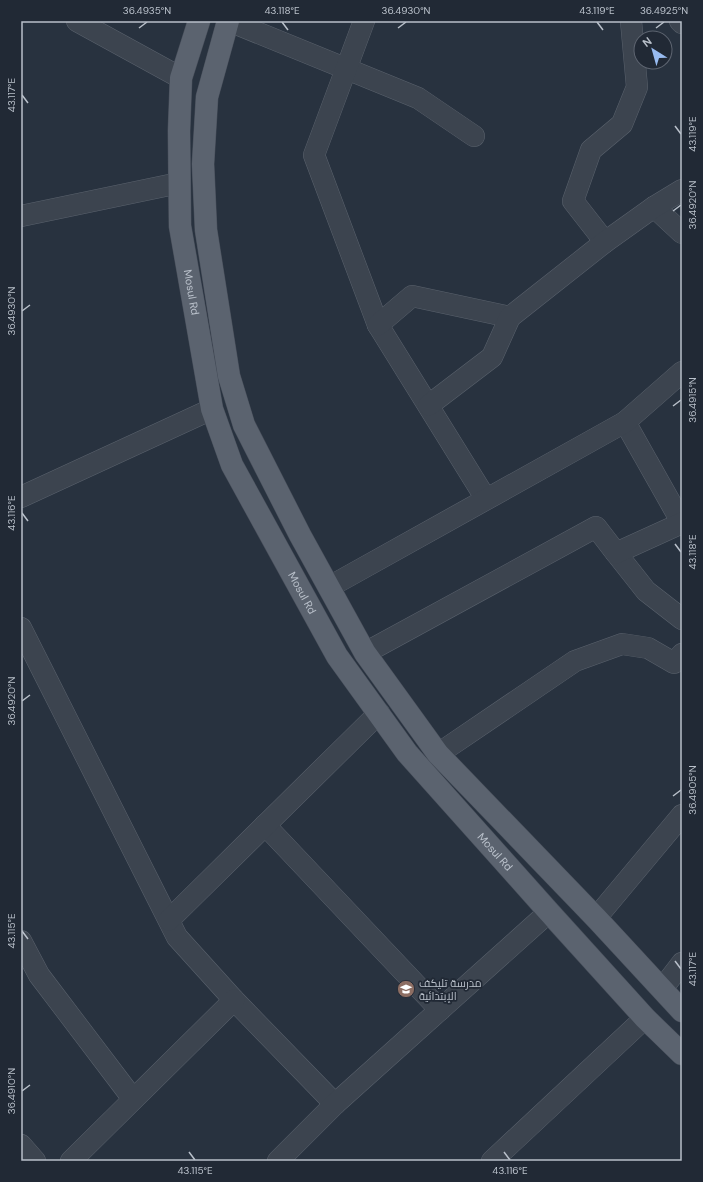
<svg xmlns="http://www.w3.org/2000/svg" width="703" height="1182" font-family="'DM Sans',Cairo,sans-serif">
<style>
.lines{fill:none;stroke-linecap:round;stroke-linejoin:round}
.minor-casing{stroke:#5a626d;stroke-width:22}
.primary-casing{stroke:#464d59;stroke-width:23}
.minor{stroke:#3c444f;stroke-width:21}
.primary{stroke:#5b636f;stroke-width:22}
.ticks{fill:none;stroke:#b9c0ca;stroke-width:1.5}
.labels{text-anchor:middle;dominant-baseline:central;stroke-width:3.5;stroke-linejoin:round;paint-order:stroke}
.street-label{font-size:11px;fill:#b9c0ca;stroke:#212935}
.poi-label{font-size:11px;fill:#b9c0ca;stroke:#212935;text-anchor:start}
.neatline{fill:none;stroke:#b9c0ca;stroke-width:1.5}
.ticks-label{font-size:10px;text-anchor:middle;fill:#b9c0ca}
</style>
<rect width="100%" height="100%" fill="#28323f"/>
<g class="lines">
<defs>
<g id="minor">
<path d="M77 21 181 78"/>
<path d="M229 21 418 98 474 136"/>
<path d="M364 21 314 155 378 325 486 499"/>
<path d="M680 21 682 23"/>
<path d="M654 207 682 233"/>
<path d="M21 216 179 183"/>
<path d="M605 242 573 201 591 150 622 124 637 87 631 21"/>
<path d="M378 325 412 296 510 317"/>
<path d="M429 405 492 357 510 317 605 242 654 207 682 190"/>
<path d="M625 422 682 523"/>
<path d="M21 497 212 409"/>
<path d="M616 553 646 591 682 619"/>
<path d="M329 587 625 422 682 372"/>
<path d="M21 628 177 937 234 1000 335 1104"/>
<path d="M365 653 596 527 616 553 682 523"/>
<path d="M438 754 575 661 622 644 648 648 674 663 682 654"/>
<path d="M265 825 440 1010"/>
<path d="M596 918 682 815"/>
<path d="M169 920 379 713"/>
<path d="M21 941 39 975 133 1099"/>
<path d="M662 989 682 963"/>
<path d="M21 1145 35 1161"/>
<path d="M71 1161 234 1000"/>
<path d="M278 1161 335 1104 549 912"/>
<path d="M492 1161 645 1018"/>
</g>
<g id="primary">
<path id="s1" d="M199 21 181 78 179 131 180 226 212 409 232 465 337 656 407 753 549 912 645 1018 682 1054"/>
<path d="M228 21 207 97 203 164 206 230 229 376 244 425 300 535 365 653 438 754 596 918 682 1011"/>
</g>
</defs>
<use href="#minor" class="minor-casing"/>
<use href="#primary" class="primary-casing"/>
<use href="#minor" class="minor"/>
<use href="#primary" class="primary"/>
</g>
<path class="ticks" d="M282 22 288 30M597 22 603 30M139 28 147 22M398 28 406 22M656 28 664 22M22 95 28 103M675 126 681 134M673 211 681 205M22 311 30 305M673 406 681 400M22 513 28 521M675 544 681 552M22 701 30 695M673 796 681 790M22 931 28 939M675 961 681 969M22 1091 30 1085M189 1152 195 1160M504 1152 510 1160"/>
<defs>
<symbol id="school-disc" viewBox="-11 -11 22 22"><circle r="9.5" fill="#8d6e63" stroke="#212935"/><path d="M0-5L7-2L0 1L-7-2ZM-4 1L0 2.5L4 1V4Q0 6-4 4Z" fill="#fff"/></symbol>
</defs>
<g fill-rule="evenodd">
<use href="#school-disc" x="396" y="979" width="20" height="20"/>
</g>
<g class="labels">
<g class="street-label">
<text stroke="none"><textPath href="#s1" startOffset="275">Mosul Rd</textPath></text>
<text stroke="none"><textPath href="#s1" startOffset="599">Mosul Rd</textPath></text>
<text stroke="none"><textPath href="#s1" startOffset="923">Mosul Rd</textPath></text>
</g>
<g class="poi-label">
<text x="419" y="983">مدرسة تليكف<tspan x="419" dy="13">الإبتدائية</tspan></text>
</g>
</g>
<rect width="703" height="1182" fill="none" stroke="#212935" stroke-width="44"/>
<g transform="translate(653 50) rotate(323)"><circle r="19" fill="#212935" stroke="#5e6571"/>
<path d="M0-3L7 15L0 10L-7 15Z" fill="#98bbf0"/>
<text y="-6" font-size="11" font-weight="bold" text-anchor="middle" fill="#b9c0ca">N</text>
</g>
<rect x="22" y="22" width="659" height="1138" class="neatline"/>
<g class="ticks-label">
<text x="147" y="14">36.4935°N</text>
<text x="282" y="14">43.118°E</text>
<text x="406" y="14">36.4930°N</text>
<text x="597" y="14">43.119°E</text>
<text x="664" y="14">36.4925°N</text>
<text transform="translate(11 95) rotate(-90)" y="4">43.117°E</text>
<text transform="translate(692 134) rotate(-90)" y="4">43.119°E</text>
<text transform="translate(692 205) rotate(-90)" y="4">36.4920°N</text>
<text transform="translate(11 311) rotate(-90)" y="4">36.4930°N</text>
<text transform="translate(692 400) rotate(-90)" y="4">36.4915°N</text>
<text transform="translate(11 513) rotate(-90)" y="4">43.116°E</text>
<text transform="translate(692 552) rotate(-90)" y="4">43.118°E</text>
<text transform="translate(11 701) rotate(-90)" y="4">36.4920°N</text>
<text transform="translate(692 790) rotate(-90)" y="4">36.4905°N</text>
<text transform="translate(11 931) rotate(-90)" y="4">43.115°E</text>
<text transform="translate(692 969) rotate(-90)" y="4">43.117°E</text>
<text transform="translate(11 1091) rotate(-90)" y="4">36.4910°N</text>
<text x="195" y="1174">43.115°E</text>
<text x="510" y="1174">43.116°E</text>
</g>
</svg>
